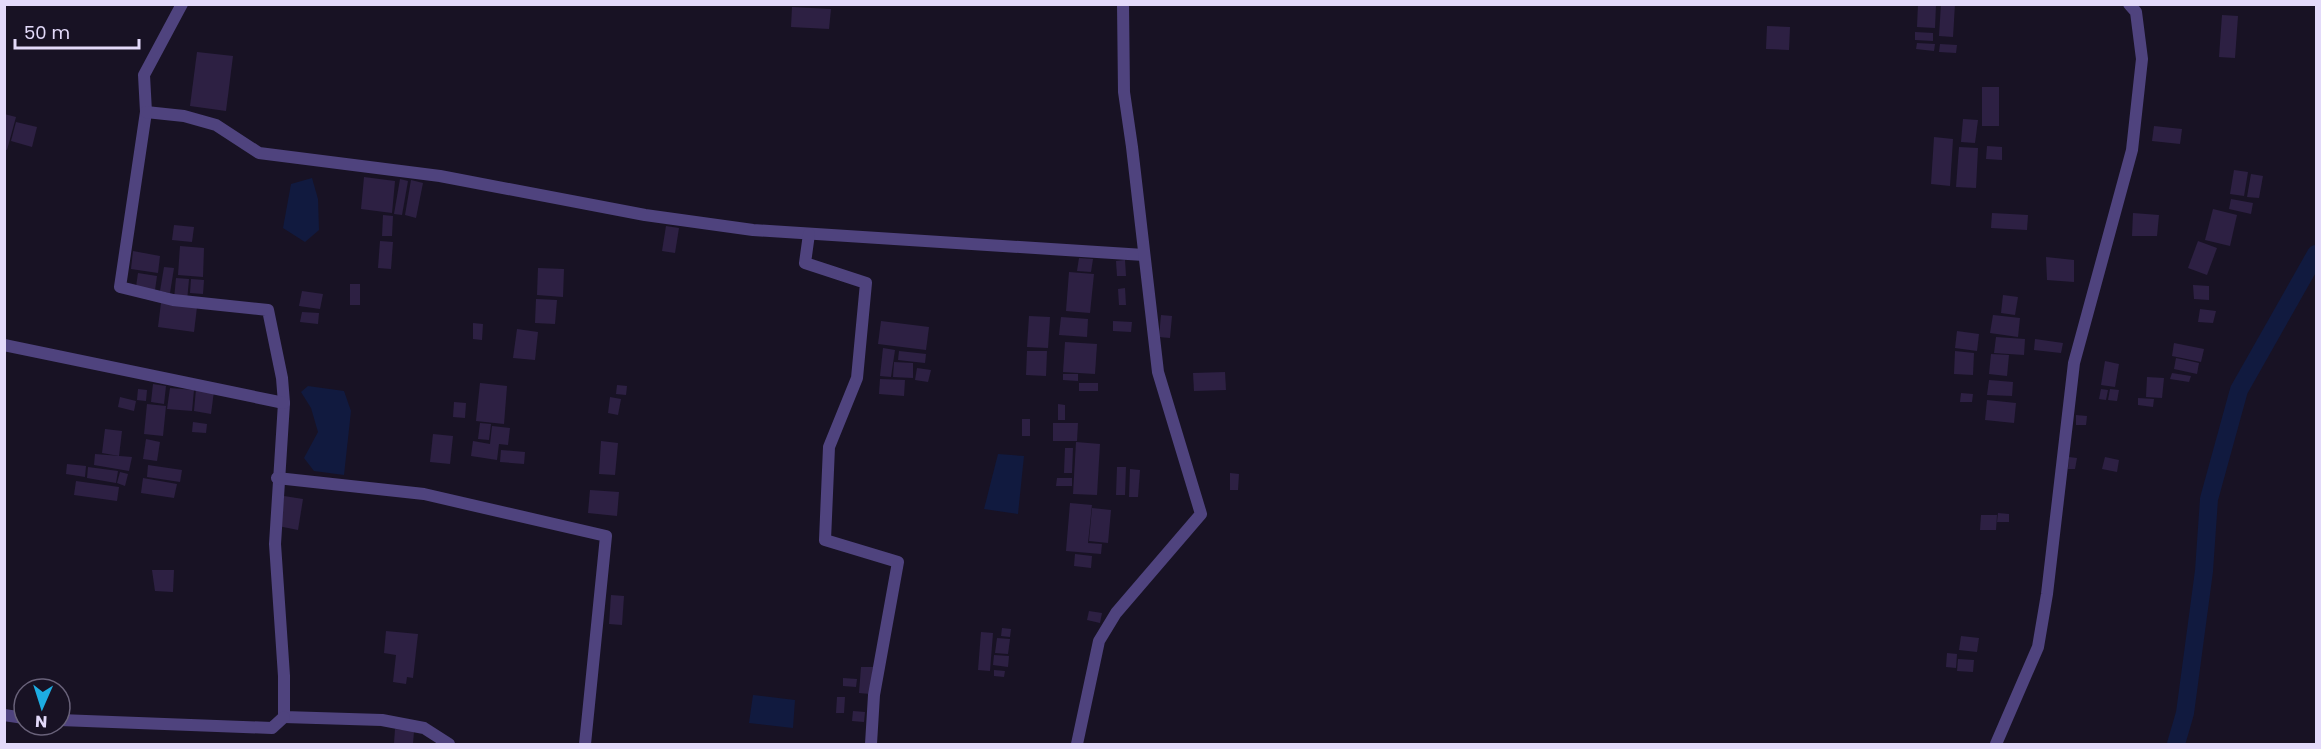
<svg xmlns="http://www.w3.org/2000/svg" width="2321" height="749" font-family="Poppins,sans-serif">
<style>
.water{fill:#111a3f}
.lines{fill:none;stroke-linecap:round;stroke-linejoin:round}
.canal{stroke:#111a3f;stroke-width:18}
.building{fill:#2d2043}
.minor{stroke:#4f437e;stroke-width:12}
</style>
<rect width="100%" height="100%" fill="#181224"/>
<g class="water">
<path d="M312 178 318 199 319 230 305 242 283 228 291 184Z"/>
<path d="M308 386 344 391 351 411 344 475 314 471 304 458 318 432 311 408 301 392Z"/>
<path d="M998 454 1024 456 1018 514 984 509Z"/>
<path d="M753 695 795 700 793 728 749 723Z"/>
</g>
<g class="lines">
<path class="canal" d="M2176 744 2185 713 2204 571 2209 499 2239 390 2316 254"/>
</g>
<g class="building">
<path d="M1918 4H1936L1935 28 1917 27Z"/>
<path d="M1941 4H1955L1953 37 1939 36Z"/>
<path d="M792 7 831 9 829 29 791 27Z"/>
<path d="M2222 15 2238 16 2235 58 2219 57Z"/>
<path d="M1767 26 1790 27 1789 50 1766 49Z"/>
<path d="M1915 32 1933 33V41L1915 40Z"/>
<path d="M1917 43 1935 44 1934 51 1916 49Z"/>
<path d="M1940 44 1957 45 1956 53 1939 52Z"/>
<path d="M197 52 233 56 226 111 190 106Z"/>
<rect x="1982" y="87" width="17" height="39"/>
<path d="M4 114 16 117 7 150 4 149Z"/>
<path d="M1963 119 1978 120 1975 143 1961 142Z"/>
<path d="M16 122 37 127 32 147 11 141Z"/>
<path d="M2154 126 2182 129 2180 144 2152 141Z"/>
<path d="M1934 137 1953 139 1950 186 1931 184Z"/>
<path d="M1987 146 2002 147V160L1986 159Z"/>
<path d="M1959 147 1978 148 1976 188 1956 187Z"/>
<path d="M2234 170 2248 172 2244 196 2230 194Z"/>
<path d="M2251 174 2263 176 2259 198 2247 197Z"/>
<path d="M364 177 395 181 392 213 361 209Z"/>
<path d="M400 179 408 181 402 215 394 214Z"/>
<path d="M411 180 423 183 416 218 405 215Z"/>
<path d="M2231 199 2253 203 2251 214 2229 209Z"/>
<path d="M2213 209 2237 215 2230 246 2205 240Z"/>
<path d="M1992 213 2028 215 2027 230 1991 228Z"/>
<path d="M2133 213 2159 215 2157 236H2132Z"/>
<path d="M383 215 393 216 392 236H382Z"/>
<path d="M174 225 194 227 192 242 172 240Z"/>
<path d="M666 226 679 228 675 253 662 251Z"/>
<path d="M380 241 393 242 391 269 378 268Z"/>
<path d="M2198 241 2217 248 2207 275 2188 268Z"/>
<path d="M180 246 204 248 203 277 178 275Z"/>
<path d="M133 251 160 256 158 273 131 269Z"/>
<path d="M2046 257 2074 260V282L2047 280Z"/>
<path d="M1079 258 1093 259 1091 272 1077 271Z"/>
<path d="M1125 260 1126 276H1117L1116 261Z"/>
<path d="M164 267 174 268 170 293 160 291Z"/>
<path d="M538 268 564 269 563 297 537 295Z"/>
<path d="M1069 272 1094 274 1090 313 1066 311Z"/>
<path d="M138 273 157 276 155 290 136 287Z"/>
<path d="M176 278 189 279 187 301 174 299Z"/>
<path d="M191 279 204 280 203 294 190 293Z"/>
<rect x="350" y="284" width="10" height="21"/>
<path d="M2193 285 2209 286V300L2194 299Z"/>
<path d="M1125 288 1126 305H1119L1118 289Z"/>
<path d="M302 291 323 294 320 309 299 306Z"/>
<path d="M2003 295 2018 297 2015 315 2001 313Z"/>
<path d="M536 299 557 300 555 324 535 323Z"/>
<path d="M161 303 197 307 194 332 158 327Z"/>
<path d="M2200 309 2216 311 2213 323 2198 322Z"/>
<path d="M302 312 319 313 318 324 300 322Z"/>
<path d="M1161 315 1172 316 1170 338 1159 337Z"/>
<path d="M1993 315 2020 318 2018 337 1990 333Z"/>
<path d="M1029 316 1050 317 1048 348 1027 347Z"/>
<path d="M1061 317 1088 319 1087 337 1059 335Z"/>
<path d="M881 321 929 327 926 350 878 344Z"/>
<path d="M1113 321 1132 322 1131 332 1113 331Z"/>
<path d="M473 323 483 324 482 340 473 339Z"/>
<path d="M517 329 538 332 535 360 513 358Z"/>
<path d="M1957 331 1979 334 1977 351 1955 348Z"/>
<path d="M1996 337 2025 339 2024 355 1994 353Z"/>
<path d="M2035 339 2063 343 2061 353 2034 350Z"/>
<path d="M1065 342 1097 344 1095 374 1063 372Z"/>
<path d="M2174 343 2204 349 2201 362 2172 356Z"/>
<path d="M883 348 895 350 891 377 880 376Z"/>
<path d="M899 351 926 354 925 363 898 360Z"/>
<path d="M1027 351H1047L1046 376 1026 375Z"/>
<path d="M1955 351 1974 353 1973 375 1954 374Z"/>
<path d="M1991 354 2009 355 2007 376 1989 374Z"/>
<path d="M2176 358 2199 363 2197 374 2174 369Z"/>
<path d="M2105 361 2119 364 2115 387 2101 385Z"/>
<path d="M894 362 913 363V378L893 377Z"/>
<path d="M917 368 931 370 928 382 915 380Z"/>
<path d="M1225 372 1226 390 1194 391 1193 373Z"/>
<path d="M2172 373 2191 376 2189 382 2170 379Z"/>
<path d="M1063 374H1078V381L1063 380Z"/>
<path d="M2147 377 2164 378 2162 398 2146 397Z"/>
<path d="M880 379 905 380 904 396 879 394Z"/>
<path d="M1989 380 2013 382 2012 396 1987 395Z"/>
<path d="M480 383 507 386 504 424 476 421Z"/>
<rect x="1079" y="383" width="19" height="8"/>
<path d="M153 384 166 386 164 404 151 402Z"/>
<path d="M617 385 627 386 626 395 616 394Z"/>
<path d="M170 388 194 390 192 411 167 409Z"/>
<path d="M138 389 147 390 146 401 137 400Z"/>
<path d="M196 389 214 391 211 414 194 411Z"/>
<path d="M2101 389 2108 390 2106 400 2099 399Z"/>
<path d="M2110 389 2119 390 2117 401 2108 400Z"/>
<path d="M1961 393 1973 394 1972 402H1960Z"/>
<path d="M120 397 136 401 134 411 118 407Z"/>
<path d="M610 397 621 399 618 415 608 413Z"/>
<path d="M2138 398 2154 399 2153 407 2138 405Z"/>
<path d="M1987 400 2016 403 2014 423 1985 420Z"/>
<path d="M454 402 466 403 465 418 453 417Z"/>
<path d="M147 404 166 406 163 436 144 434Z"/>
<path d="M1058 404 1065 405V420H1058Z"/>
<path d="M2076 415 2087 416 2086 425H2076Z"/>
<rect x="1022" y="419" width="8" height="17"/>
<path d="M193 422 207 424 206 433 192 432Z"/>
<path d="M480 423 491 424 489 440 478 439Z"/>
<path d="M1053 423H1078L1077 441H1053Z"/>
<path d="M492 426 510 428 508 445 499 444 497 460 471 456 473 441 490 444Z"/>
<path d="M105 429 122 431 119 456 102 453Z"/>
<path d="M433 434 453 436 450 464 430 462Z"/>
<path d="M146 439 160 442 157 461 143 459Z"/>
<path d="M601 441 618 443 615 475 599 474Z"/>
<path d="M1076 442 1100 444 1097 495 1073 494Z"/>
<path d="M1065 448H1073L1072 473H1064Z"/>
<path d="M501 450 525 452 524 464 500 462Z"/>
<path d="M95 454 132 457 129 471 94 465Z"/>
<path d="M2069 457 2077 458 2075 469H2068Z"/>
<path d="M2105 457 2119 460 2117 472 2102 469Z"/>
<path d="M67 464 86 466 85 477 66 474Z"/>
<path d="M148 465 182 470 180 482 147 477Z"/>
<path d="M88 467 118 471 116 483 87 478Z"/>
<path d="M1117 467H1126L1125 495H1116Z"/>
<path d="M1130 469 1140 470 1138 497H1129Z"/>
<path d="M120 472 128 474 125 486 117 483Z"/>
<path d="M1230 473 1239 474 1238 490H1230Z"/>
<path d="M143 478 177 484 174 498 141 493Z"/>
<path d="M1057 478H1072V486H1056Z"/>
<path d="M76 481 119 487 117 501 74 495Z"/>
<path d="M590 490 619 492 617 516 588 513Z"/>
<path d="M284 496 303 499 298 530 278 526Z"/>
<path d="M1070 503 1092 505 1088 543 1102 544 1101 554 1066 551Z"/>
<path d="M1092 508 1111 510 1108 543 1089 541Z"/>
<path d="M1998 513 2009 514V522H1997Z"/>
<path d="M1981 515H1997L1996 530H1980Z"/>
<path d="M1075 554 1092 556 1091 568 1074 566Z"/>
<path d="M152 570H174L173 592 155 591Z"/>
<path d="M611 595 624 596 622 625 609 624Z"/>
<path d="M1089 611 1102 613 1100 623 1087 620Z"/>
<path d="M1002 628 1011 629 1010 637 1001 636Z"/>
<path d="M386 631 418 634 413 678 407 677 406 684 393 682 396 655 384 653Z"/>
<path d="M981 632 993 633 990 671 978 670Z"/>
<path d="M1961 636 1979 638 1977 652 1959 650Z"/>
<path d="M997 638 1010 639 1008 654 995 653Z"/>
<path d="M1947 653 1957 654 1956 668 1946 667Z"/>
<path d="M994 655 1009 656 1008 667 993 665Z"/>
<path d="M1958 659 1974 660 1973 672 1957 671Z"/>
<path d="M861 667H873L870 694 859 693Z"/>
<path d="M994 670 1005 671 1004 677 994 676Z"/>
<path d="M843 678 857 679 856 687 843 686Z"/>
<path d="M837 697H845L844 713H836Z"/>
<path d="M853 711 865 712 864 722 852 721Z"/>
<path d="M395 729 414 731 413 744H394Z"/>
</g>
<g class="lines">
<g class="minor">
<path d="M182 4 144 75 146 112 120 287 173 300 268 310 282 378 284 403 275 544 284 676V717L382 720 424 728 449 744"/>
<path d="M146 112 184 116 216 125 259 153 440 176 645 215 753 230 1144 255"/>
<path d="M809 234 805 263 866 283 857 378 829 447 825 540 898 562 874 695 871 744"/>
<path d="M4 345 284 403"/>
<path d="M277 478 424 494 606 536 585 744"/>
<path d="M4 715 24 718"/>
<path d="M60 720 272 728 284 717"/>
<path d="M1077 744 1099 641 1116 613 1201 514 1158 372 1132 147 1124 92 1123 4"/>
<path d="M1996 744 2038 647 2047 594 2074 363 2132 150 2142 59 2136 12 2129 4"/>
</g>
</g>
<rect width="2321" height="749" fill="none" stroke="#e3dafa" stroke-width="12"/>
<g transform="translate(42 707) rotate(183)"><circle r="28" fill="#181224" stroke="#69627a" stroke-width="1.5"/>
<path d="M0-4.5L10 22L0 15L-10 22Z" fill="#1dade3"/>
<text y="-9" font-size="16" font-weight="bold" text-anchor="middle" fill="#e3dafa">N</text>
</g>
<path d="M15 39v9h124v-9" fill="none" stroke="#e3dafa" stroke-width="3"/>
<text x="24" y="39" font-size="18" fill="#e3dafa" stroke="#181224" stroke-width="4.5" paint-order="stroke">50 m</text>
</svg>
